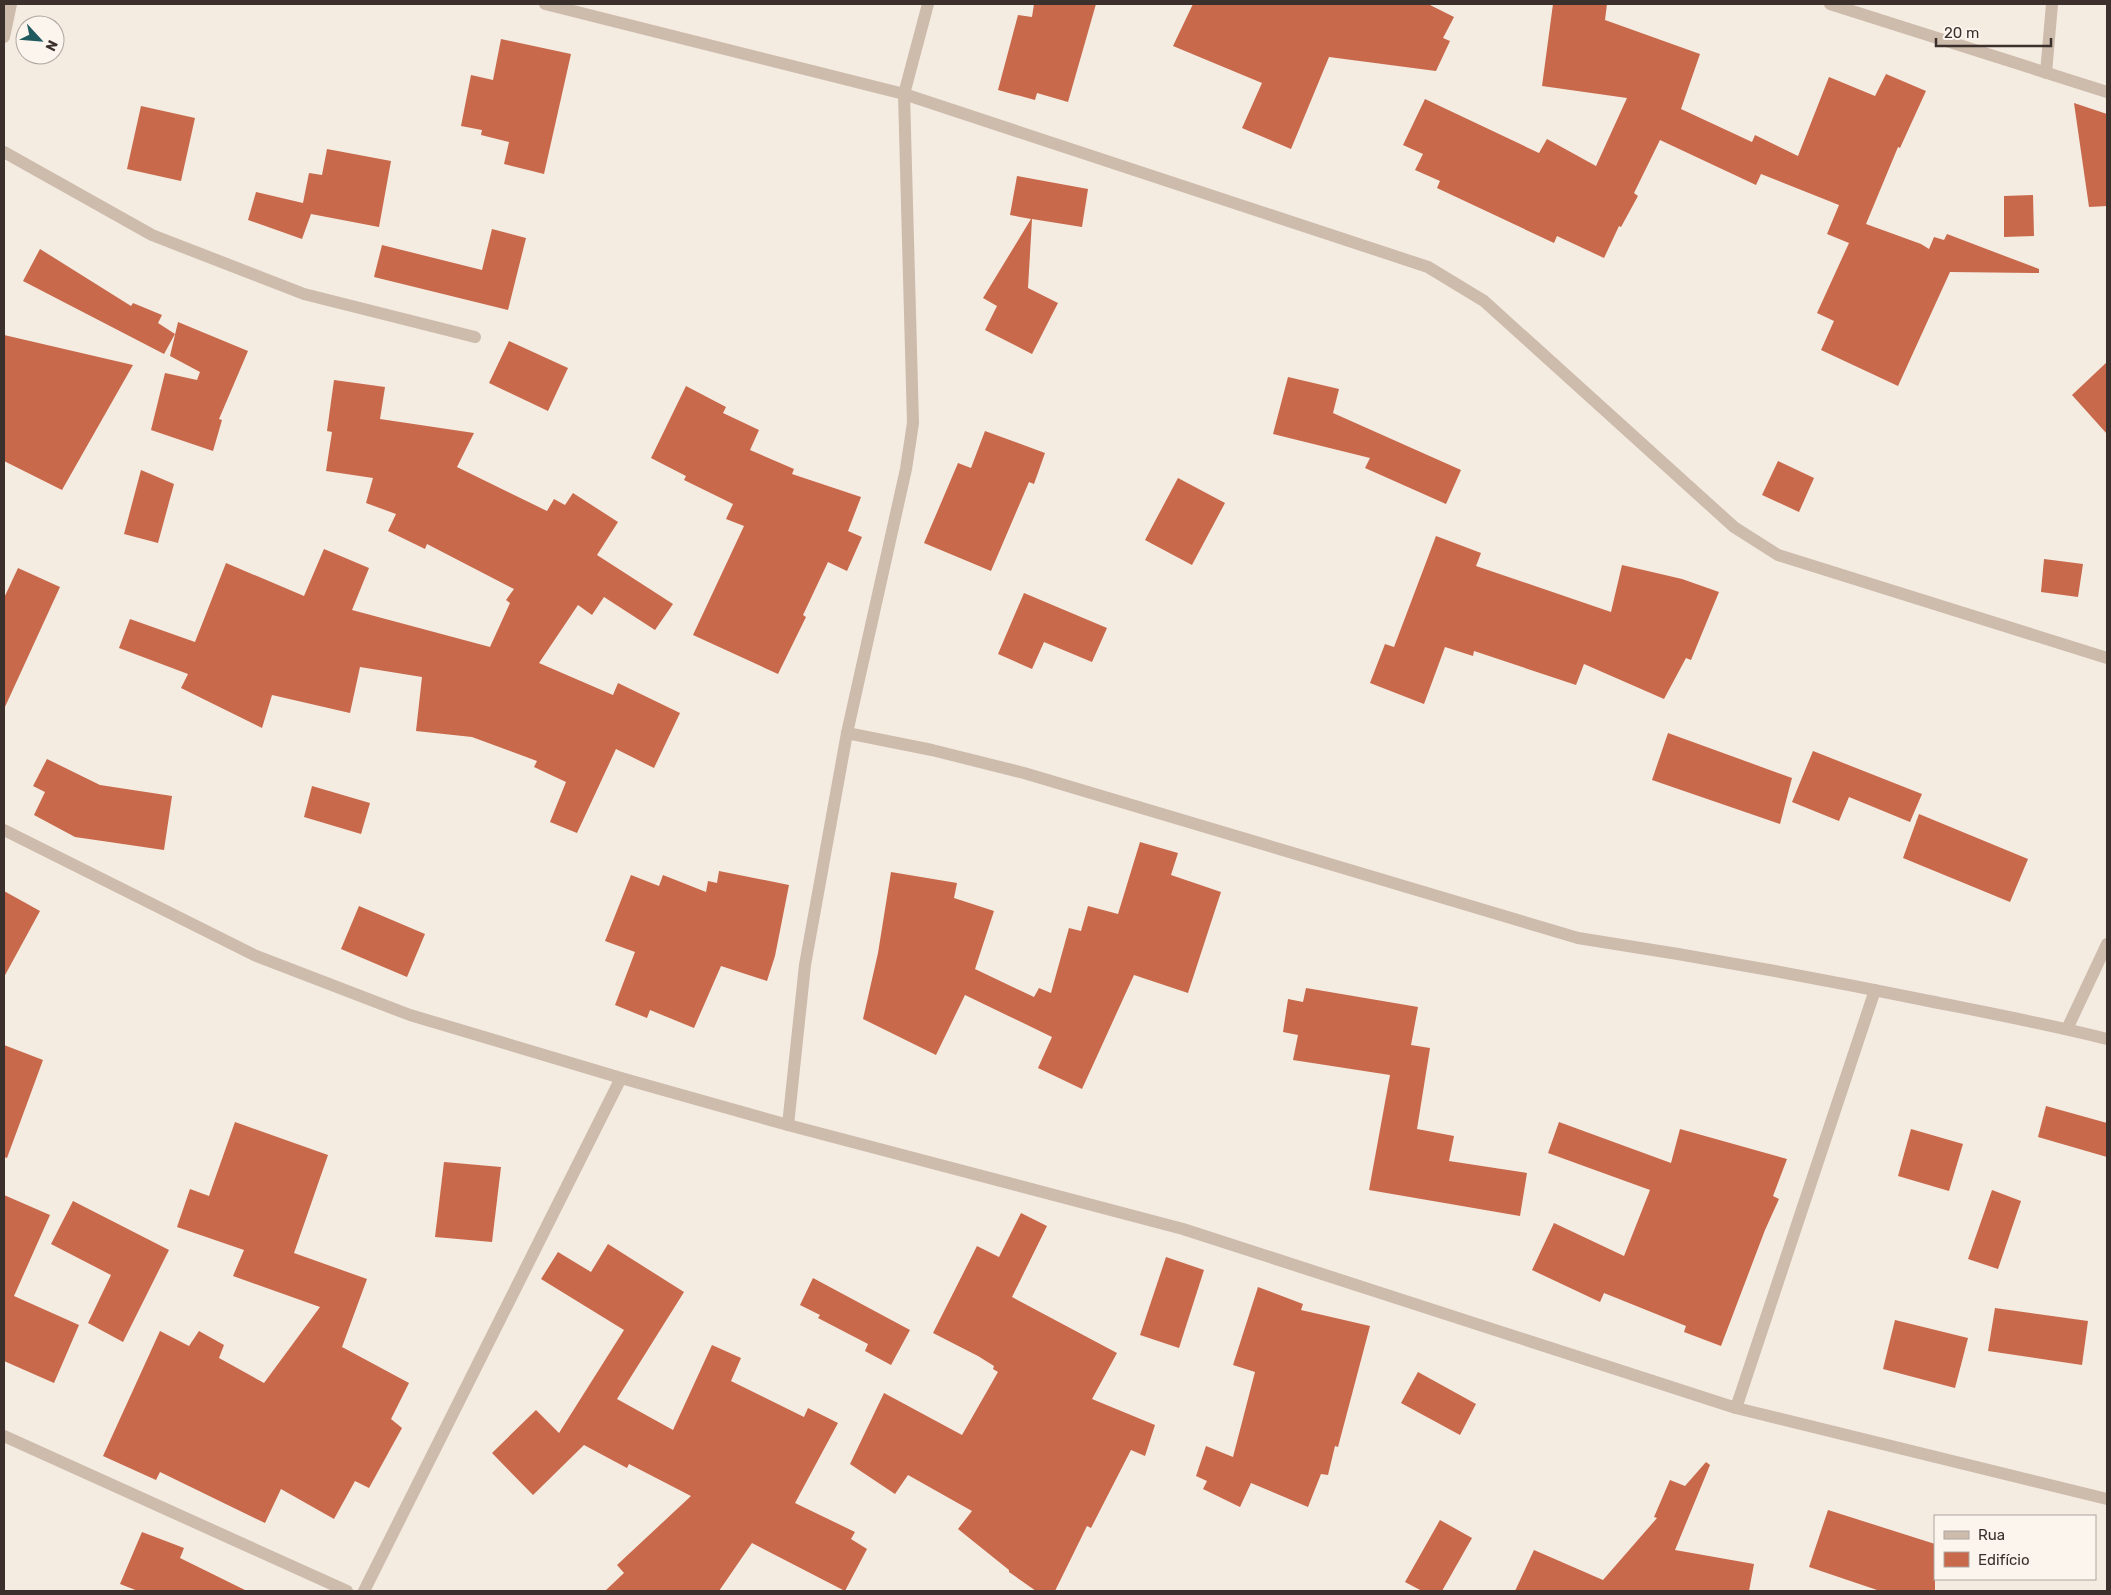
<svg xmlns="http://www.w3.org/2000/svg" width="2111" height="1595" font-family="Rubik,sans-serif">
<style>
.building{fill:#c8694b}
.lines{fill:none;stroke-linecap:round;stroke-linejoin:round}
.street{stroke:#cdbbac;stroke-width:12}
</style>
<rect width="100%" height="100%" fill="#f4ebe1"/>
<g class="building">
<path d="M1034 4H1096L1068 102 1037 93 1035 100 998 90 1018 15 1032 17Z"/>
<path d="M1193 4H1428L1454 17 1443 38 1450 41 1436 71 1329 57 1291 149 1242 128 1262 83 1173 46Z"/>
<path d="M1553 4H1607L1605 20 1700 54 1681 109 1752 142 1755 135 1798 156 1829 77 1875 96 1886 74 1926 91 1900 148 1898 147 1866 224 1921 244 1929 249 1934 237 1944 240 1947 234 2039 269V273L1950 272 1898 386 1821 350 1834 321 1817 313 1849 243 1827 234 1839 205 1761 174 1756 185 1660 140 1634 193 1638 196 1621 227 1619 226 1604 258 1557 236 1554 243 1437 188 1440 181 1415 170 1423 154 1403 145 1425 99 1539 153 1547 139 1596 166 1627 98 1542 86Z"/>
<path d="M501 39 571 54 544 174 504 164 509 142 481 135 482 130 461 126 471 75 493 80Z"/>
<path d="M2074 103 2107 114V206L2089 207Z"/>
<path d="M141 106 195 118 181 181 127 169Z"/>
<path d="M327 149 391 161 379 227 311 214 302 239 248 220 256 192 303 203 309 173 322 175Z"/>
<path d="M1017 176 1088 189 1082 227 1032 219 1028 288 1058 303 1032 354 985 330 997 306 983 298 1031 219 1010 215Z"/>
<path d="M2033 195 2034 236 2004 237V196Z"/>
<path d="M492 229 526 238 508 310 374 277 382 245 482 270Z"/>
<path d="M40 249 131 306 133 303 162 315 158 323 175 334 164 354 23 281Z"/>
<path d="M178 322 248 351 219 419 222 420 213 451 151 430 165 373 197 380 200 372 170 356Z"/>
<path d="M4 335 133 365 62 490 4 461Z"/>
<path d="M509 341 568 368 548 411 489 383Z"/>
<path d="M2107 362V434L2072 395Z"/>
<path d="M1288 377 1339 389 1333 413 1461 470 1446 504 1365 468 1370 458 1273 434Z"/>
<path d="M334 380 385 387 380 419 474 433 457 467 547 511 554 499 565 505 573 493 618 522 597 555 673 604 655 630 604 597 592 615 578 605 539 663 613 695 618 683 680 713 654 768 616 749 577 833 550 822 566 782 534 767 537 761 472 737 416 731 422 677 360 667 350 713 272 695 262 728 181 688 188 674 119 648 130 619 195 642 226 563 304 596 324 549 369 568 352 610 490 647 510 603 506 600 514 589 427 544 425 549 388 531 396 514 366 503 373 478 326 471 332 432 327 431Z"/>
<path d="M686 386 726 407 723 413 759 430 750 450 794 469 792 474 861 497 848 531 862 537 847 571 828 562 803 615 806 617 778 674 693 635 744 526 726 519 733 504 684 480 686 476 651 458Z"/>
<path d="M985 431 1045 453 1034 484 1029 482 991 571 924 543 958 463 971 468Z"/>
<path d="M1778 461 1814 478 1799 512 1762 495Z"/>
<path d="M141 470 174 484 158 543 124 534Z"/>
<path d="M1178 478 1225 503 1192 565 1145 540Z"/>
<path d="M1436 536 1481 553 1476 566 1611 612 1622 565 1682 579 1719 592 1691 660 1686 658 1664 699 1584 664 1576 685 1474 651 1473 656 1445 647 1424 704 1370 683 1385 644 1394 647Z"/>
<path d="M2044 559 2083 564 2078 597 2041 592Z"/>
<path d="M18 568 60 587 4 709V598Z"/>
<path d="M1024 593 1107 628 1092 662 1044 642 1032 669 998 654Z"/>
<path d="M1668 733 1792 778 1780 824 1652 780Z"/>
<path d="M1813 751 1922 794 1910 822 1849 797 1839 821 1792 802Z"/>
<path d="M47 759 100 785 172 796 164 850 75 837 34 815 45 792 33 786Z"/>
<path d="M312 786 370 803 361 834 304 817Z"/>
<path d="M1919 814 2028 859 2010 902 1903 858Z"/>
<path d="M1140 842 1178 853 1171 875 1221 892 1188 993 1134 975 1082 1089 1038 1068 1052 1037 965 995 936 1055 863 1019 878 953 891 872 957 883 954 898 994 911 975 969 1034 997 1039 988 1051 993 1069 928 1081 931 1088 906 1118 914Z"/>
<path d="M719 871 789 885 775 956 767 981 721 966 694 1028 650 1010 647 1018 615 1005 635 952 605 941 631 875 659 886 663 875 706 892 708 881 717 883Z"/>
<path d="M4 891 40 911 4 977Z"/>
<path d="M359 906 425 934 407 977 341 949Z"/>
<path d="M1306 988 1418 1007 1411 1045 1430 1048 1417 1129 1454 1136 1449 1161 1527 1173 1520 1216 1369 1190 1390 1075 1293 1060 1298 1035 1283 1032 1288 999 1303 1002Z"/>
<path d="M4 1045 43 1060 7 1158 4 1157Z"/>
<path d="M2046 1106 2107 1123V1157L2038 1137Z"/>
<path d="M235 1122 328 1155 294 1253 367 1279 342 1347 409 1383 391 1419 402 1428 369 1488 355 1481 334 1519 281 1489 265 1523 160 1472 156 1480 103 1456 160 1331 189 1346 199 1331 224 1345 219 1358 264 1383 320 1307 233 1276 244 1250 177 1227 190 1189 209 1196Z"/>
<path d="M1559 1122 1671 1163 1680 1129 1787 1159 1773 1196 1779 1199 1765 1230 1721 1346 1684 1332 1686 1326 1604 1293 1600 1302 1532 1270 1554 1223 1624 1256 1650 1190 1548 1153Z"/>
<path d="M1911 1129 1963 1144 1949 1191 1898 1176Z"/>
<path d="M444 1162 501 1167 492 1242 435 1237Z"/>
<path d="M1992 1190 2021 1201 1998 1269 1968 1259Z"/>
<path d="M4 1195 50 1215 14 1296 79 1325 54 1383 4 1361Z"/>
<path d="M73 1201 169 1250 123 1342 88 1323 111 1275 51 1244Z"/>
<path d="M1021 1213 1047 1226 1012 1297 1117 1353 1092 1399 1155 1425 1145 1456 1131 1450 1091 1528 1087 1526 1055 1591H1036L1009 1572V1570L958 1529 972 1511 908 1475 895 1494 850 1464 884 1393 962 1435 998 1372 993 1369 994 1366 978 1356 933 1333 977 1246 999 1257Z"/>
<path d="M608 1244 684 1292 617 1399 673 1430 712 1345 741 1358 731 1381 804 1417 808 1408 838 1423 795 1503 855 1532 851 1539 867 1549 845 1591 752 1543 719 1591H605L624 1573 617 1565 691 1496 629 1464 627 1468 584 1445 533 1495 492 1453 536 1410 559 1433 624 1330 541 1279 558 1252 591 1272Z"/>
<path d="M1166 1257 1204 1270 1179 1348 1140 1335Z"/>
<path d="M813 1278 910 1330 891 1365 865 1351 868 1344 818 1318 820 1315 800 1305Z"/>
<path d="M1258 1287 1303 1304 1301 1310 1370 1326 1338 1447 1335 1446 1328 1475 1321 1474 1308 1507 1251 1483 1240 1507 1203 1489 1207 1481 1196 1476 1206 1446 1233 1457 1255 1372 1233 1365Z"/>
<path d="M1995 1308 2088 1321 2082 1365 1988 1351Z"/>
<path d="M1895 1320 1968 1338 1955 1388 1883 1369Z"/>
<path d="M1418 1372 1476 1404 1460 1435 1401 1403Z"/>
<path d="M1706 1462 1710 1465 1675 1550 1754 1564 1749 1591H1515L1534 1550 1603 1580 1657 1518 1654 1517 1670 1480 1685 1486Z"/>
<path d="M1828 1510 1935 1544V1591H1880L1809 1567Z"/>
<path d="M1440 1520 1472 1538 1442 1591H1422L1405 1582Z"/>
<path d="M142 1532 184 1548 180 1558 247 1591H138L120 1584Z"/>
</g>
<g class="lines">
<g class="street">
<path d="M545 4 904 94 1428 267 1484 301 1734 527 1778 555 2107 658"/>
<path d="M1830 4 2107 92"/>
<path d="M4 37 11 4"/>
<path d="M2046 73 2052 4"/>
<path d="M4 152 152 235 304 294 475 337"/>
<path d="M847 733 932 750 1024 773 1578 938C1696 956 1813 977 1929 1001 1989 1013 2048 1024 2107 1039"/>
<path d="M4 830 254 955 410 1015 621 1078 788 1125 1183 1229 1736 1408 2107 1499"/>
<path d="M2067 1029 2107 944"/>
<path d="M788 1125 805 965 847 733 906 469 913 423 904 94 928 4"/>
<path d="M1736 1408 1875 990"/>
<path d="M4 1436 347 1591"/>
<path d="M364 1591 621 1078"/>
</g>
</g>
<rect width="2111" height="1595" fill="none" stroke="#3b302b" stroke-width="10"/>
<rect x="1934" y="1515" width="162" height="65" fill="#fbf5ee" stroke="#aea6a0"/>
<rect x="1944" y="1531" width="25" height="8" fill="#cdbbac" stroke="#aea6a0"/>
<text x="1978" y="1540" font-size="15" fill="#3b302b">Rua</text>
<rect x="1944" y="1552" width="25" height="15" fill="#c8694b" stroke="#aea6a0"/>
<text x="1978" y="1565" font-size="15" fill="#3b302b">Edifício</text>
<g transform="translate(40 40) rotate(116)"><circle r="24" fill="#fbf5ee" stroke="#aea6a0"/>
<path d="M0-4L9 19L0 12L-9 19Z" fill="#1f5a5e"/>
<text y="-8" font-size="14" font-weight="bold" text-anchor="middle" fill="#3b302b">N</text>
</g>
<path d="M1936 38v8h115v-8" fill="none" stroke="#3b302b" stroke-width="2.5"/>
<text x="1944" y="38" font-size="15" fill="#3b302b" stroke="#fbf5ee" stroke-width="4" paint-order="stroke">20 m</text>
</svg>
